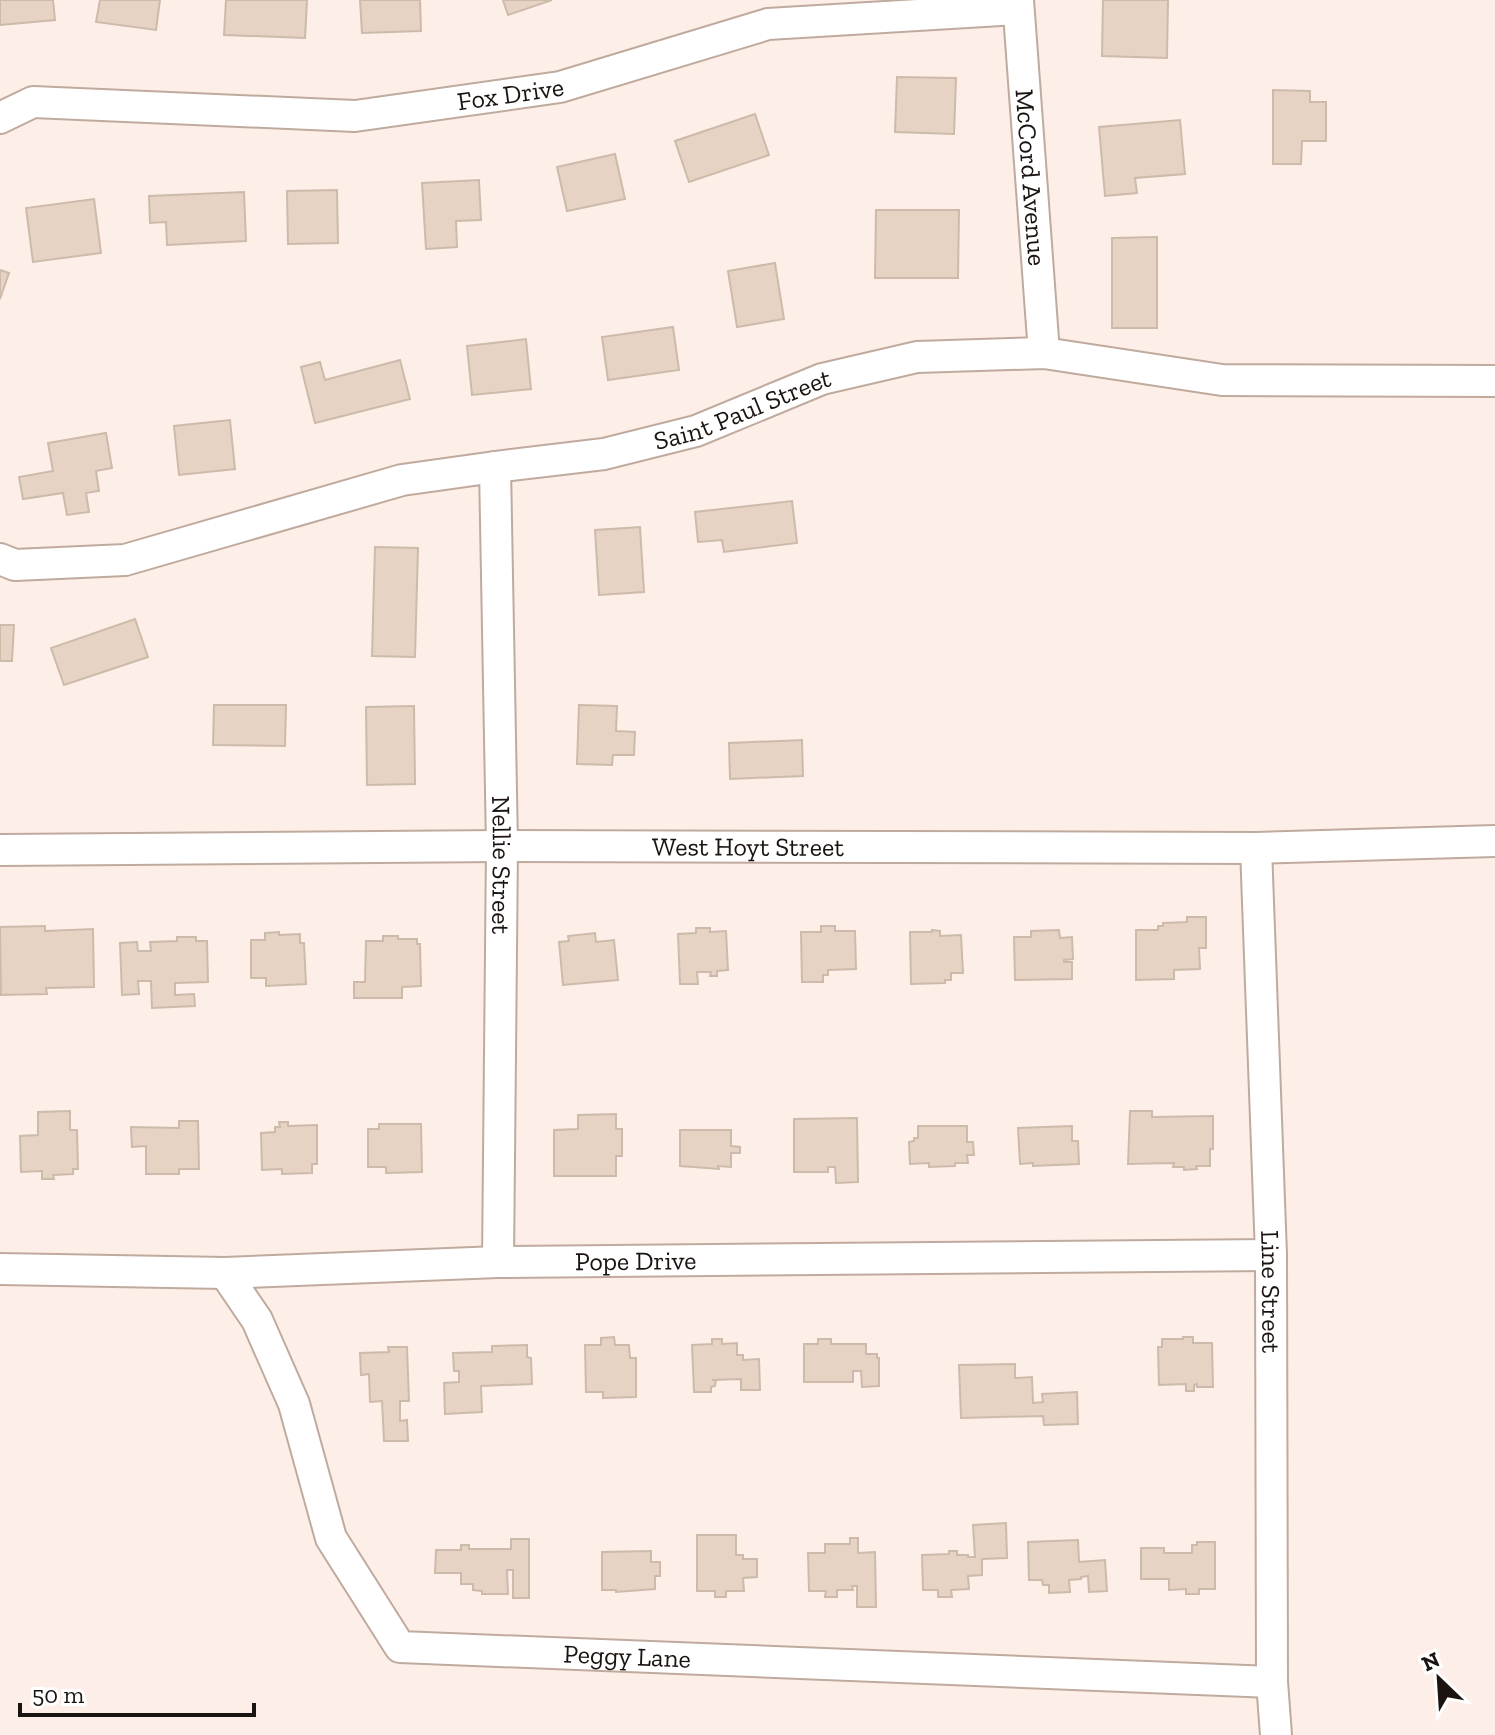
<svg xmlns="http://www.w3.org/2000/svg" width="1495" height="1735" font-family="'Zilla Slab',serif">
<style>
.building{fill:#e7d3c3;stroke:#cdbaaa;stroke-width:2}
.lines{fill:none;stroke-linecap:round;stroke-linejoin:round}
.street-casing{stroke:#c0aa9e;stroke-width:34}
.street{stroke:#fff;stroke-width:30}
.labels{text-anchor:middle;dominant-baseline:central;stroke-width:8;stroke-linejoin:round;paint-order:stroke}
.street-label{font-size:26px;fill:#1b130f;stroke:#fff}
</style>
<rect width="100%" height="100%" fill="#fdefe8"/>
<g class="building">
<path d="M0 0H53L55 20 0 25Z"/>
<path d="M100 0H160L156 30 96 22Z"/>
<path d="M226 0H307L305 38 224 35Z"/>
<path d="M360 0H420L421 31 362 33Z"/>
<path d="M503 0H552L508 15Z"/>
<path d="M1103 0H1168L1167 58 1102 56Z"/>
<path d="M897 77 956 78 954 134 895 132Z"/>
<path d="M1273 90 1310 91V102H1326V141H1302L1301 164H1273Z"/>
<path d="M755 114 769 155 689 182 675 141Z"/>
<path d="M1180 120 1185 174 1135 178 1137 193 1105 196 1099 127Z"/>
<path d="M615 154 625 199 567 211 557 167Z"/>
<path d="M479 180 481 220 456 221 457 247 426 249 422 183Z"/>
<path d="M337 190 338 243 288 244 287 191Z"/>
<path d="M244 192 246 241 167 245 166 222 150 223 149 196Z"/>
<path d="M94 199 101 253 33 262 26 208Z"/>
<path d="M876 210H959L958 278H875Z"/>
<path d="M1157 237V328H1112V238Z"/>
<path d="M775 263 784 319 737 327 728 271Z"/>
<path d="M0 270 9 273 0 299Z"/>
<path d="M673 327 679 370 608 380 602 337Z"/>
<path d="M526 339 531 389 472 395 467 346Z"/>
<path d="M400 360 410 399 315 423 301 367 320 362 325 380Z"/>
<path d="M230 420 235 469 179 475 174 426Z"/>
<path d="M106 433 112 468 96 471 99 491 86 493 89 512 67 515 63 493 23 499 19 477 53 471 48 443Z"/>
<path d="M792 501 797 543 724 552 722 540 698 542 695 512Z"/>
<path d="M640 527 644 592 599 595 595 530Z"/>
<path d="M375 547 418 548 415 657 372 656Z"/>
<path d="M135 619 148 657 64 685 51 648Z"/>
<path d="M0 625H14L12 661H0Z"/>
<path d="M214 705H286L285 746 213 745Z"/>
<path d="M579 705 617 706 616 731 635 732 634 755H613L612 765 577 764Z"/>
<path d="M414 706 415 784 367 785 366 707Z"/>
<path d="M802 740 803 776 730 779 729 743Z"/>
<path d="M1187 917H1206V948H1199L1200 969 1174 970V979L1136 980V930H1158V926H1163V923L1187 922Z"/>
<path d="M45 926V931L93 929 94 987 46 988 47 994 1 995 0 927Z"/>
<path d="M821 926H835V931H855L856 969 828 970V975H823V982H802L801 932H821Z"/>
<path d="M696 928H710V932L726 931 728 970 717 971V976H710L711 972H697L698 984H680L678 934 696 933Z"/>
<path d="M932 930 940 931V936L961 935 963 973H951V980H945V983L911 984 910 932H932Z"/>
<path d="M1059 930 1060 938 1072 937 1073 959 1064 960V962H1072V979L1015 980 1014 937H1031V931Z"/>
<path d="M279 932V935L300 934V943H304L306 984 266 986V978H251V940H265V933Z"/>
<path d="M595 933 596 942 614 940 618 980 563 985 559 942 569 941 568 936Z"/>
<path d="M383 936H398V939H417V944H420L421 986 402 987V998H354V982H365L366 941H383Z"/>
<path d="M177 937H196V941H207L208 982 175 983V995L194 994 195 1006 152 1008 151 981H138L139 994 122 995 120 943 137 942 138 951H151L150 942 177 941Z"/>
<path d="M70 1111V1130H77L78 1169H73V1174L53 1175 54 1179H42V1171L21 1172 20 1136 38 1135V1112Z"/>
<path d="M1130 1111H1152V1117L1213 1116V1149H1210V1166H1196L1197 1169 1184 1170V1167H1173L1174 1163 1128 1164Z"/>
<path d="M616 1114V1129H622V1156H616V1176H554V1130L578 1129V1115Z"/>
<path d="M857 1118 858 1182 836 1183 835 1167H828V1172H794V1119Z"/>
<path d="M179 1121H198L199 1169H179V1174H146V1146L132 1147 131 1127 179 1128Z"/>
<path d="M279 1122H288V1126L317 1125V1164H312V1173L282 1174V1169L262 1170 261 1133 275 1132V1127H280Z"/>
<path d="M379 1124H421L422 1172 386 1173V1167H368V1129H379Z"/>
<path d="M918 1126H967V1142H973L974 1155H967L968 1163H955V1166L929 1167V1163L910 1164 909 1142 914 1141V1138H918Z"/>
<path d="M1072 1126V1141H1078L1079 1164 1033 1166V1163L1020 1164 1018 1128Z"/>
<path d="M680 1130H731V1146L740 1147V1153H731V1167L718 1166 719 1169 680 1166Z"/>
<path d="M614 1337 615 1345H629L630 1358H636V1397L603 1398V1392H586L585 1345H601V1338Z"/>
<path d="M1183 1337H1193V1343H1212L1213 1387H1197V1384L1194 1385V1391H1186V1384L1159 1385 1158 1347H1162V1339H1183Z"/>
<path d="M712 1339H722V1344L737 1343V1355H743V1360L759 1359 760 1390H741V1379L712 1380H716L715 1386 711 1387V1392H694L692 1345 712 1344Z"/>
<path d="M818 1339H831V1344H866V1354H877V1358H879V1386L862 1387 861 1371H853V1382H804V1344H818Z"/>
<path d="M527 1345V1357L531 1358 532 1384 481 1386 482 1412 445 1414 444 1383 459 1382V1371H454L453 1353 492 1352V1346Z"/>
<path d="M388 1347H407L409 1401H400V1421L407 1420 408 1441H384L382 1401 370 1402 369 1374 361 1375 360 1353 389 1352Z"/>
<path d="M1015 1364V1378L1032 1377 1033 1403 1043 1402 1042 1394 1077 1392 1078 1424 1044 1425 1043 1416 961 1418 959 1365Z"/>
<path d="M1006 1523 1007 1558 982 1559V1575L968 1576 969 1589 951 1590 952 1597H938V1590H923L922 1555 949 1554V1551H957V1555H968V1557H975L973 1525Z"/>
<path d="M697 1535H736V1555H743V1559H757V1577L743 1578 744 1591H726V1597H715V1591H697Z"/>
<path d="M850 1538H858V1553L875 1552 876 1607H857V1586H852L853 1590H837V1597H825L826 1591H809L808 1553H825V1544H850Z"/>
<path d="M511 1539H529V1598H513V1570H507L508 1594H482V1591L473 1590V1584H461V1573H435L436 1550H461V1545H469V1549H511Z"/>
<path d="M1078 1540 1079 1562 1105 1560 1107 1591 1089 1592 1088 1576 1081 1577V1579L1069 1580 1070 1592 1049 1593V1585H1043L1042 1580H1029L1028 1542Z"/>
<path d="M1197 1542H1215V1589H1199V1594H1186V1589L1169 1590V1579H1141V1548H1164V1553H1192V1545H1197Z"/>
<path d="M651 1551V1562H660V1576H655V1589L616 1592V1590H602V1552Z"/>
</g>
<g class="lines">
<defs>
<g id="street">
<path id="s1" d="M1018 0 1044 353"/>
<path id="s2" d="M0 118 33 102 355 116 560 87 768 24 1018 9"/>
<path id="s3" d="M495 467 502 846 498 1262"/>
<path id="s4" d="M0 559 15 565 125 560 402 480 495 467 604 454 696 431 822 379 917 357 1044 353 1222 380 1495 381"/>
<path id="s5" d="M1256 848 1271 1255 1272 1682 1276 1735"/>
<path id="s6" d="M0 850 502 846 1256 848 1495 841"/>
<path id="s7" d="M0 1269 225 1273 498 1262 1271 1255"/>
<path id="s8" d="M225 1273 257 1320 294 1404 331 1538 400 1647 1272 1682"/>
</g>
</defs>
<use href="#street" class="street-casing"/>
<use href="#street" class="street"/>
</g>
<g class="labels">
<g class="street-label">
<text stroke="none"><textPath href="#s2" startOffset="516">Fox Drive</textPath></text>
<text stroke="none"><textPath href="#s1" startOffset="178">McCord Avenue</textPath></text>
<text stroke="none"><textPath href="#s4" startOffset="764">Saint Paul Street</textPath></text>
<text stroke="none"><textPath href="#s6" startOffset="748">West Hoyt Street</textPath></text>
<text stroke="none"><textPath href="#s3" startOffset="398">Nellie Street</textPath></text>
<text stroke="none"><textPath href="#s7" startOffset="636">Pope Drive</textPath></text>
<text stroke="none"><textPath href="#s5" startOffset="444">Line Street</textPath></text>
<text stroke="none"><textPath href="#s8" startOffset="644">Peggy Lane</textPath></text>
</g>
</g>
<g transform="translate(1439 1679) rotate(335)" stroke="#ffffff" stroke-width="6" paint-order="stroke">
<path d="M0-6L14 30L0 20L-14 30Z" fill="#1b130f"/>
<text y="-12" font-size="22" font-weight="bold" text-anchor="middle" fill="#1b130f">N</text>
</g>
<path d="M20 1703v12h234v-12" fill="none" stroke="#1b130f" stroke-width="4"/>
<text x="32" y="1703" font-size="24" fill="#1b130f" stroke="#ffffff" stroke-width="6" paint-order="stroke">50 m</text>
</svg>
